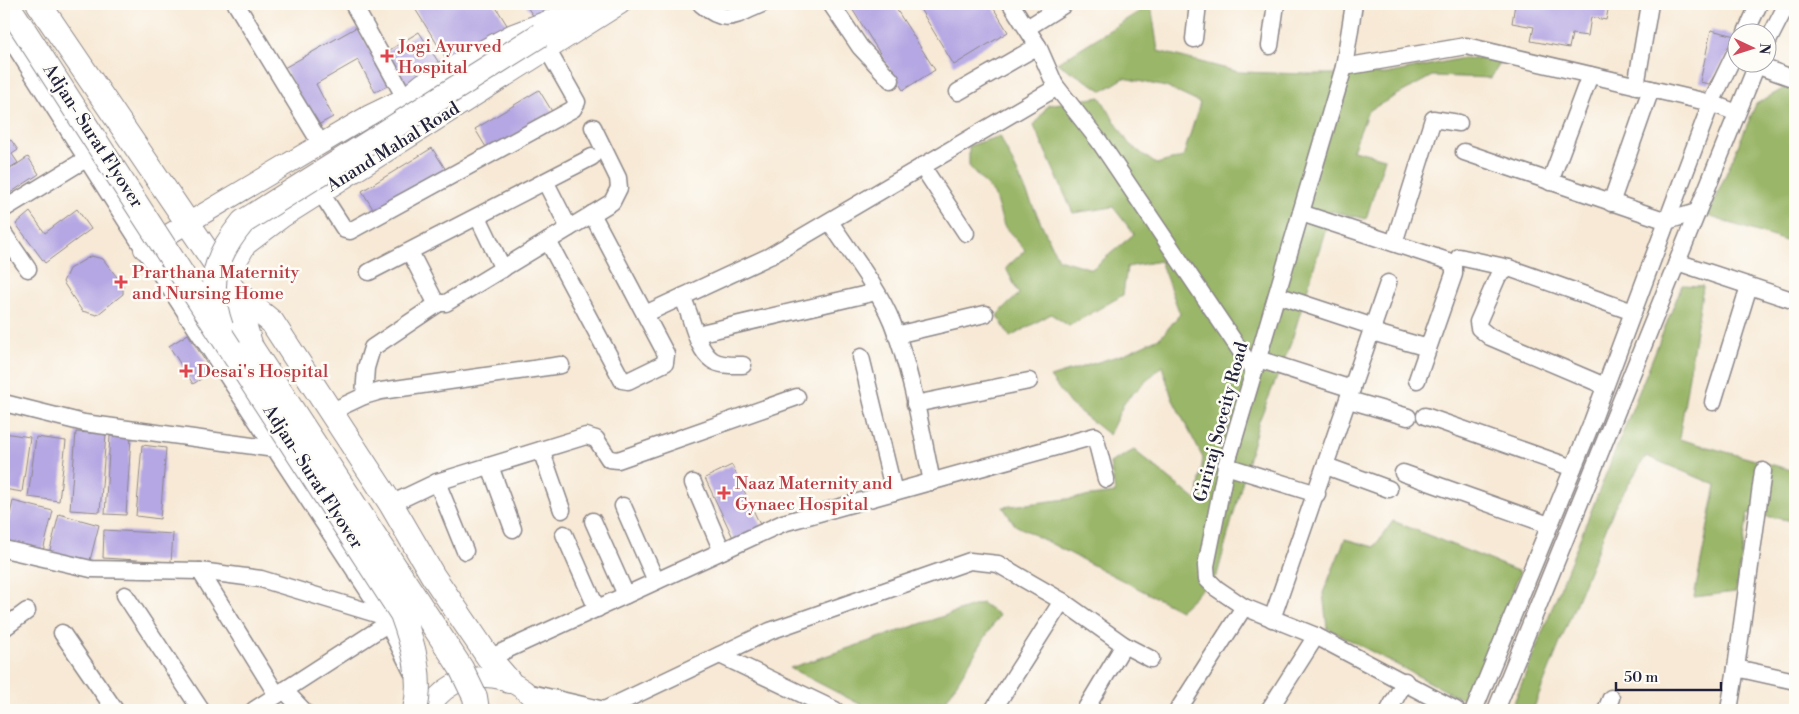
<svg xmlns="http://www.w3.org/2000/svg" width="1799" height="714" font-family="'Libre Bodoni',serif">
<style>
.forest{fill:#9ab668;stroke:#5e6c52}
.building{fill:#b5a7e3}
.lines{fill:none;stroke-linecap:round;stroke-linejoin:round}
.minor-casing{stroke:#8c8688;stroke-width:19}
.major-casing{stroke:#8c8688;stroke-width:22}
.highway-casing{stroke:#8c8688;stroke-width:26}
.minor{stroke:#fff;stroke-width:16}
.major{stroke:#fff;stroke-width:20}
.highway{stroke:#fff;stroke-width:24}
.highway-bridge-casing{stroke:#8c8688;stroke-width:26;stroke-linecap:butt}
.highway-bridge{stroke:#fff;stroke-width:24}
.health-dot{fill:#e0444e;stroke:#fdfcf7;stroke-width:2}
.labels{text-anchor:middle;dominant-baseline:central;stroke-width:5;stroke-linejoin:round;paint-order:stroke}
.health-label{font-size:18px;fill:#be3a42;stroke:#fdfcf7;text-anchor:start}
.street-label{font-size:18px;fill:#22223b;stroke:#fdfcf7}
</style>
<rect width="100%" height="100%" fill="#fdfcf7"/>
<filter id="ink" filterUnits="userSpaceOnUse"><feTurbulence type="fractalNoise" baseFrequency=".02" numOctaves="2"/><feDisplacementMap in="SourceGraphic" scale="10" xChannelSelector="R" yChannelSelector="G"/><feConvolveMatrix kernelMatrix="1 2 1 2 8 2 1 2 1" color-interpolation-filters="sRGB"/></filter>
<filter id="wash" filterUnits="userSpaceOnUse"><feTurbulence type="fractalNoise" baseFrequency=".0096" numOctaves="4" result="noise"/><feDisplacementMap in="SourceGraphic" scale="20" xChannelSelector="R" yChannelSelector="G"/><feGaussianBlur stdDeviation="1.12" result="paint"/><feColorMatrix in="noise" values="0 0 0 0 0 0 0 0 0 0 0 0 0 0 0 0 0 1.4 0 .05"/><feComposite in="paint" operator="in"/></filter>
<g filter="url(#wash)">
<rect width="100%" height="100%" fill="#f7e9d5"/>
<g class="forest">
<path d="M1151 4 1158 51 1239 72 1306 74H1386L1463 58 1502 60 1491 78 1432 76 1368 111 1353 150 1385 158 1366 219 1331 211 1291 343 1259 421 1217 575 1180 610 1015 525 1003 507 1115 493 1110 463 1134 450 1197 501 1203 458 1172 398 1162 366 1125 401 1109 435 1070 404 1050 377 1124 354 1161 337 1180 314 1160 261 1127 267 1123 295 1069 326 1051 314 1010 337 997 315 1019 294 1006 268 1025 250 1004 226 994 194 969 166V146L1000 136 1058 259 1092 269 1134 234 1113 207 1073 213 1034 126 1048 105 1100 97 1129 144 1156 164 1183 157 1200 103 1166 87 1124 78 1103 91 1057 63Z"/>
<path d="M1788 86 1795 88V244L1708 216 1756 104Z"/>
<path d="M1682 285 1703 286 1679 439 1795 471V632H1790L1793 521 1748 513 1736 592 1694 597 1716 485 1646 456 1615 506 1533 710H1511Z"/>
<path d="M1393 521 1520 572 1469 703 1327 628 1323 593 1345 539 1374 547Z"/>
<path d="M982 603 999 615 940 710H871L790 668Z"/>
</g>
<g id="blocks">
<g class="building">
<path d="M412 4H494L510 30 451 66Z"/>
<path d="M525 4H562L536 20Z"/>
<path d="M849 4H893L935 70 903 90Z"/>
<path d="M917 4H991L1008 32 954 65Z"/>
<path d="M1515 4H1625L1624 8 1609 5 1606 20 1591 17 1588 36 1572 34 1569 48 1531 41 1534 27 1512 23Z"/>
<path d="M357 27 389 85 375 92 358 60 316 84 333 117 316 126 284 68Z"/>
<path d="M1711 30 1736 36V41L1709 84 1700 82Z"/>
<path d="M419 32 441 66 404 89 383 54Z"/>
<path d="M539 90 553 113 489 152 475 129Z"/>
<path d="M11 140 18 150 12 154 18 163 4 171V144Z"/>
<path d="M432 148 446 170 376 214 362 191Z"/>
<path d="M28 157 39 174 4 197V173Z"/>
<path d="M77 209 91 229 45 263 16 224 30 212 45 233Z"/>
<path d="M91 256 103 259 123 285V294L97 315 82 311 63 282 69 269Z"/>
<path d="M188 334 212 372 193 384 169 346Z"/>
<path d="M76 432 106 434 100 512 70 510Z"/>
<path d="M4 433 30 437 22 492 4 489Z"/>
<path d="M110 436 131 437 126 515 105 514Z"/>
<path d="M36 437 66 441 59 501 28 497Z"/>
<path d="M142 445 166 448 160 519 136 516Z"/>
<path d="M732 465 763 531 736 544 705 478Z"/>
<path d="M13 501 53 511 43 551 4 541Z"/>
<path d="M59 514 99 525 89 564 49 554Z"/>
<path d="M104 530 173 534 171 562 103 558Z"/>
</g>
</g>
</g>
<g filter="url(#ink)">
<use href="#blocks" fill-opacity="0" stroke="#8c8688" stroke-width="1"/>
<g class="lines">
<defs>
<g id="minor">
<path d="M236 4 321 144"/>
<path d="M353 4 405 98"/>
<path d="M701 4C726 26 735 15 762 4"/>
<path d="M831 4 860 47 891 80"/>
<path d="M1011 4 1038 46 1055 85 1099 141 1254 371"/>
<path d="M1354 4 1344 67 1226 466 1206 566 1207 579 1216 588 1244 607 1316 636 1456 710"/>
<path d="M1027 28 1065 4"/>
<path d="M4 29 144 249 382 612 412 672"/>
<path d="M1746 32 1759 4"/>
<path d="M1194 39 1198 4"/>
<path d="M1766 45 1787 4"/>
<path d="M1270 46 1276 4"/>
<path d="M1747 62 1795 79"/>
<path d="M1344 67 1466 46 1711 103 1737 113"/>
<path d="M1636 86 1650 4"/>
<path d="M958 92 1038 46"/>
<path d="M1464 152 1667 221 1697 212"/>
<path d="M922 166 966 233"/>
<path d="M1550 182 1590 75"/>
<path d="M546 183 569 228"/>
<path d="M321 193 345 230 350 231 573 109 577 102 547 49"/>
<path d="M1611 203 1651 89"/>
<path d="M4 209 86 159"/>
<path d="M1301 213 1448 261 1454 266V274L1417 380"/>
<path d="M478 217 503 269"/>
<path d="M830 222C851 254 877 286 892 322 912 373 921 429 932 482"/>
<path d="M4 234 28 269"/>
<path d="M548 241 622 380 628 381 665 363 666 354 592 214"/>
<path d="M1394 243 1433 119 1459 123"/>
<path d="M410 252 434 299 439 303H446L612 202 619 188 618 178 593 127"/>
<path d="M1459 257 1509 268"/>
<path d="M1677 262 1795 301"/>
<path d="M369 272 592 157"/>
<path d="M1277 295 1374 327"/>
<path d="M682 297C692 314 695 348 712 360 720 366 734 365 743 365"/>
<path d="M645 314 770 256 1054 89 1055 85"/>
<path d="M1372 332 1428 348"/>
<path d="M697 334 876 292"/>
<path d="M896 335 985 314"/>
<path d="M861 357 894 492"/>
<path d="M1258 359 1352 389"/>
<path d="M1605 386 1490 337 1479 328 1478 322 1498 276 1509 268 1633 312"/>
<path d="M364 396 366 368 372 348 439 303"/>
<path d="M1349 400 1408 417"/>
<path d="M1713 402 1749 286"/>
<path d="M4 403 84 423 275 449"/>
<path d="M915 404 1029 381"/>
<path d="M330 412 364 396 381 391 561 365"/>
<path d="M1425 416 1573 468"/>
<path d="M541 450 562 510"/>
<path d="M490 466 513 529"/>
<path d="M1226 466 1317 494"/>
<path d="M1326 466 1389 489"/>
<path d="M1403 473 1549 525"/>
<path d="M437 482 465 551"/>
<path d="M693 483 722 551"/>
<path d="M391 504 437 482 586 436 596 439 609 459 618 460 797 397"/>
<path d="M623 506 656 581"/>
<path d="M593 521 626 595"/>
<path d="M564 534 597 609"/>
<path d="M4 549 91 569 200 571 261 579 383 616"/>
<path d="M200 571 277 695"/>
<path d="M125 595 201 710"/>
<path d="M1272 619 1388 283"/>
<path d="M4 628 27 611"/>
<path d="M62 633 115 710"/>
<path d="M720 655 835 710"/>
<path d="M489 658 783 523 1095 436 1106 479"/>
<path d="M1736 668 1763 471"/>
<path d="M284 690 303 710"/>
<path d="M526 692 604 710"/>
<path d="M254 710 387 624"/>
<path d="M604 710 770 631 970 561 998 564 1062 601 1124 645 1151 659"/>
<path d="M993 710 1062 601"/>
<path d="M1085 710 1124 645"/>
<path d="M1178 710 1244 607"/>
<path d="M1269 710 1316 636"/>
<path d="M1389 710 1405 681"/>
<path d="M1474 710 1592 422 1711 103 1736 51"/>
<path d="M1496 710 1758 62"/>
<path d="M1606 710 1611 698"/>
<path d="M1729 710 1736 668 1795 681"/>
</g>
<g id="major">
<path d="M144 249 368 116 405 98 423 83 513 34 555 18"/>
<path d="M188 315 227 279 246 245 283 217 620 4"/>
<path d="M429 710C450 666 519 666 540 710"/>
</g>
<g id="highway">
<path d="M39 4 234 291 272 322 391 504 433 576 489 658 509 681"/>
<path d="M540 35 593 4"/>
<path d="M234 291 251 347"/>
</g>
</defs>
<use href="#minor" class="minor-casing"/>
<use href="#major" class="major-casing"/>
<use href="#highway" class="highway-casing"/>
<use href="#minor" class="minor"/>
<use href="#major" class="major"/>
<use href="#highway" class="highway"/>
<defs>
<g id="highway-bridge">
<path d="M7 4 402 614C413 644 423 678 415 710"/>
<path d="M221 327C206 284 215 256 243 222L540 35"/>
<path d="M251 347 461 668 475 697 477 710"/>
</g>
</defs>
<use href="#highway-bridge" class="highway-bridge-casing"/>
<use href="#highway-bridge" class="highway-bridge"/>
</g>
</g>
<g class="health-dot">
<path d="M384.5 48.5h5v5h5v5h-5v5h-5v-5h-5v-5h5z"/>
<path d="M118.5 274.5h5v5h5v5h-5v5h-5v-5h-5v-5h5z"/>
<path d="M183.5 363.5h5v5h5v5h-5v5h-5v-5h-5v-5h5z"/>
<path d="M721.5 485.5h5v5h5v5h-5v5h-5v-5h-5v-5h5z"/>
</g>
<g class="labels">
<g class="health-label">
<text x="398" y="46">Jogi Ayurved<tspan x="398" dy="21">Hospital</tspan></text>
<text x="132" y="272">Prarthana Maternity<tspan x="132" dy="21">and Nursing Home</tspan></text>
<text x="197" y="371">Desai's Hospital</text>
<text x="735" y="483">Naaz Maternity and<tspan x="735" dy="21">Gynaec Hospital</tspan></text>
</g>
<g class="street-label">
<text transform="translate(93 136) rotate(57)">Adjan- Surat Flyover</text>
<text transform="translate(393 147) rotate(-32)">Anand Mahal Road</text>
<text transform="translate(1221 422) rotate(-75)">Giriraj Soceity Road</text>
<text transform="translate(313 477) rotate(57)">Adjan- Surat Flyover</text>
</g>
</g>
<rect width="1799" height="714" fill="none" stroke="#fdfcf7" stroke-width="20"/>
<g transform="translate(1752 48) rotate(94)"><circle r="24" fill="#fdfcf7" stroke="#a5a5ac"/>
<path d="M0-4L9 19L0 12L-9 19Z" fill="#d1495b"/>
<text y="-8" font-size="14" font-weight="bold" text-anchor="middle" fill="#22223b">N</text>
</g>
<path d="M1616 682v8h105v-8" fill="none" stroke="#22223b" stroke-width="2.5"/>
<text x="1624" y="682" font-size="15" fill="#22223b" stroke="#fdfcf7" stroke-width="4" paint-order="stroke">50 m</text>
</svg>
